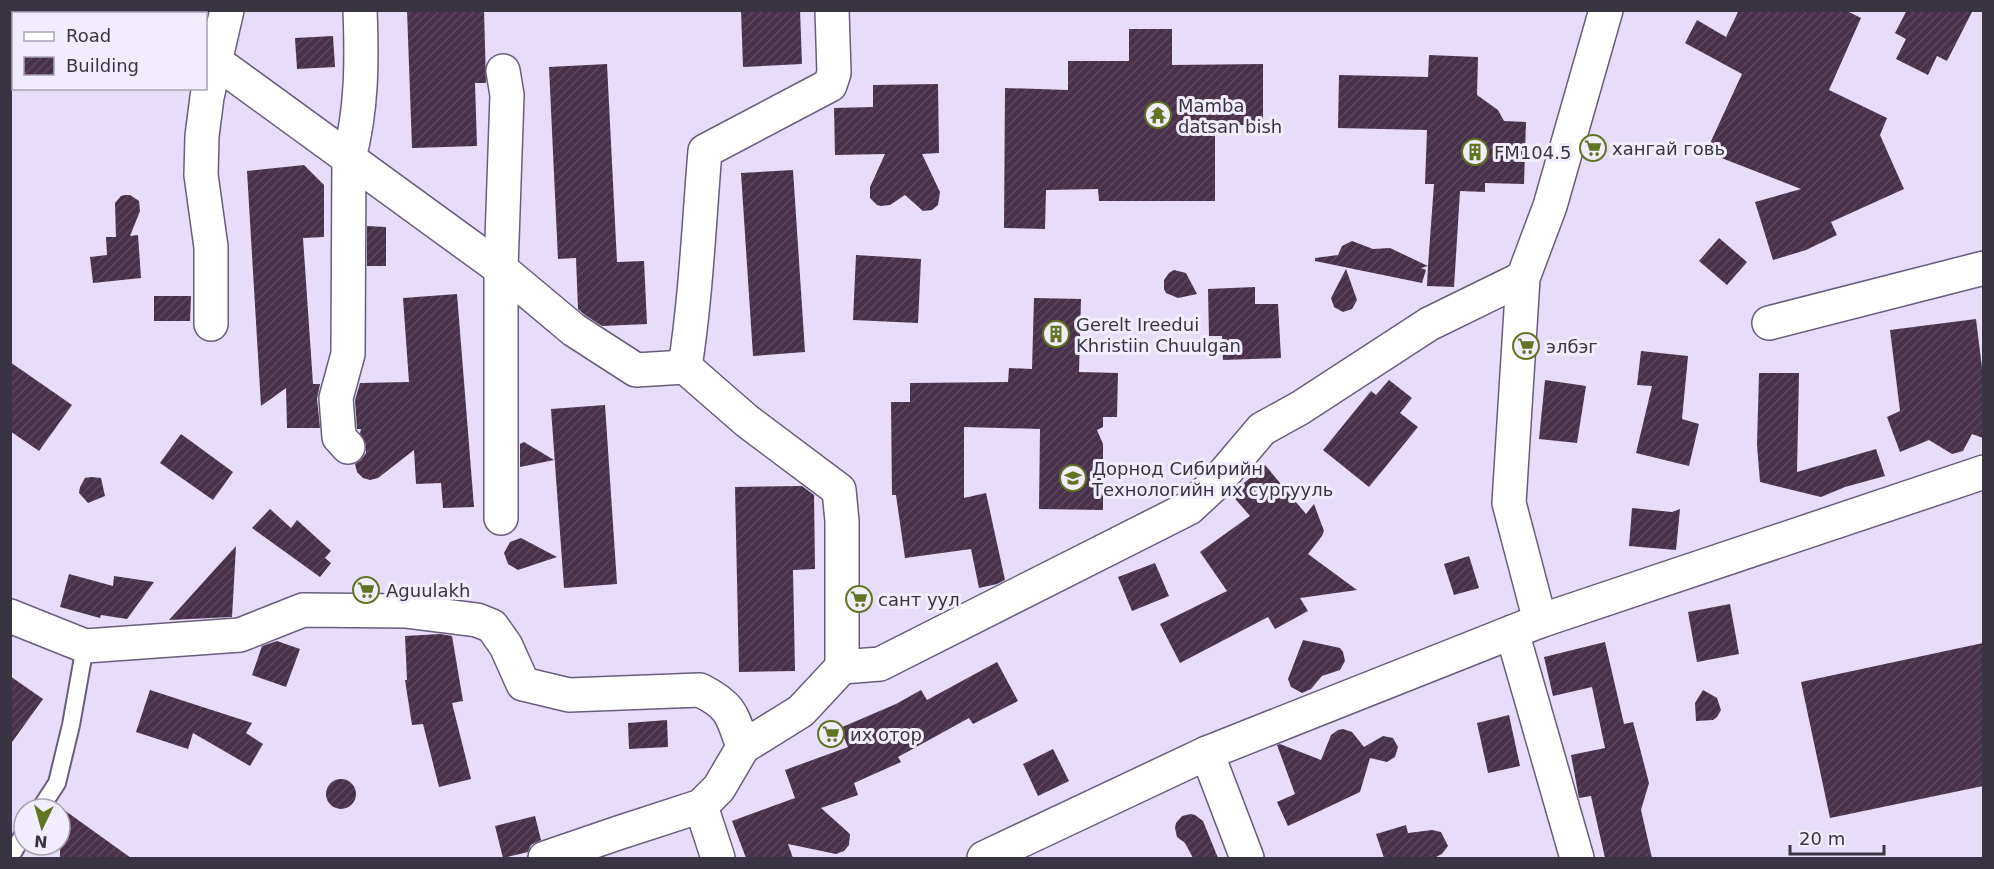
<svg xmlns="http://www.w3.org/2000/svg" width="1994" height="869" font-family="'DejaVu Sans',sans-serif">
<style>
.building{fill:url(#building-hatch)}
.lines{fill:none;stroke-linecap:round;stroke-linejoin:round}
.service-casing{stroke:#695d7d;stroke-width:20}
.minor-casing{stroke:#695d7d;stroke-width:36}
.service{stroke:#fff;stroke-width:16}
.minor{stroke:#fff;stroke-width:33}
.labels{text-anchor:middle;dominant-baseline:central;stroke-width:6;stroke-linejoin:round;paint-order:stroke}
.poi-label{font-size:18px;fill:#393442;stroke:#f2edfc;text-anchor:start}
</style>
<defs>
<pattern id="building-hatch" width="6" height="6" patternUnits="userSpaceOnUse" patternTransform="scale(1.5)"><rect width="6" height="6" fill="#47314b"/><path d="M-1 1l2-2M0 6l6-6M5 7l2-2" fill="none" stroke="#5a475d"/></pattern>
</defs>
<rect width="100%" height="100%" fill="#e7dcfa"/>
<g class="building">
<path d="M407 10H484L486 83H475L477 146 412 148Z"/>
<path d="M741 10H800L802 64 743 67Z"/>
<path d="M1739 10H1845L1861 18 1829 90 1887 118 1880 135 1904 189 1831 222 1837 235 1806 250 1773 260 1755 202 1801 189 1706 152 1742 74 1685 43 1697 20 1726 37Z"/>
<path d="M1907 10H1973L1947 61 1937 56 1928 75 1896 59 1906 39 1895 33Z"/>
<path d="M1129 29H1172V65L1263 64V125H1215V201H1099L1098 189 1046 190 1045 229 1004 228 1005 88 1068 90V61H1129Z"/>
<path d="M333 36 335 67 297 69 295 38Z"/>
<path d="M1429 55 1478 57 1477 95 1498 110 1504 121 1526 122 1524 184 1485 183V192L1460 191 1454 287 1427 286 1428 266 1421 268 1426 270 1422 283 1315 261V258L1338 255 1342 246 1352 241 1373 249 1390 248 1428 266 1434 184H1425L1427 130 1338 128 1339 75 1428 77Z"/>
<path d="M607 64 617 262 644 261 647 324 602 326 585 315 578 309 576 258 558 259 549 67Z"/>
<path d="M938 84 939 153 922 154 940 192 938 205 932 210 923 211 905 195 890 205 881 206 877 205 870 198V187L885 154 835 155 834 108 873 107V85Z"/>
<path d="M304 165 324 185V237L303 238 313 384H320L317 399 320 428H287L286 388 261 406 247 171Z"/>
<path d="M793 170 805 352 753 356 741 173Z"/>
<path d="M125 195H130L139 201 140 211 130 236 138 235 141 278 93 283 90 257 107 255 106 237H116L115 203 121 196Z"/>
<path d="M367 226 386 227V266H367Z"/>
<path d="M1719 238 1747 262 1727 285 1699 261Z"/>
<path d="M856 255 921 259 918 323 853 320Z"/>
<path d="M1346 269 1357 300 1352 309 1343 312 1334 307 1331 298Z"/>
<path d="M1174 270 1186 273 1197 294 1178 298 1166 293 1164 289V280L1169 273Z"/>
<path d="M1255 287V304H1278L1281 358 1223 360 1222 336H1209L1208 289Z"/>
<path d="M457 294 474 507 443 508 441 483 416 484 414 450 378 478 370 480 363 478 357 472 355 464 361 460 366 453V444L360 433 361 429H357L355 400 360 383 409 382 403 298Z"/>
<path d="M154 296H191L190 321H154Z"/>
<path d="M1034 298 1081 299 1079 372 1118 373 1117 417H1103V427L1097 430 1103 444V510L1039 509 1040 429 964 427V498L986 493 1005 580 997 584 979 588 971 549 905 558 896 495H892L891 402H910V383L1008 382 1009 368 1032 369Z"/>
<path d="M1976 319 1983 376V438L1972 434 1963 451 1952 454 1929 440 1900 452 1887 417 1900 411 1890 330Z"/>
<path d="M1641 351 1688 356 1682 419 1699 424 1689 466 1636 453 1652 386 1637 385Z"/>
<path d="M10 362 72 405 39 451 10 431Z"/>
<path d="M1759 373H1799L1797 472 1876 449 1885 476 1845 487 1821 497 1760 482 1757 445Z"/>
<path d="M1389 380 1412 398 1400 413 1418 427 1369 487 1323 450 1371 391 1376 395Z"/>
<path d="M1545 380 1586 386 1577 443 1539 439Z"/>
<path d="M605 405 617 584 564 588 551 409Z"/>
<path d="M181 434 233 472 213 500 160 463Z"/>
<path d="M524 442 554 460 520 467V444Z"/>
<path d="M1265 465 1306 514 1314 504 1324 531 1322 536 1308 554 1357 590 1300 598 1308 611 1275 629 1268 617 1180 663 1160 624 1227 591 1200 552 1250 516 1231 494Z"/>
<path d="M91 477 101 478 105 496 88 503 79 493 80 487 85 478Z"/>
<path d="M802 486 814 495 815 569 793 570 795 671 739 672 735 487Z"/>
<path d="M1632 508 1672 512 1680 509 1676 550 1629 546Z"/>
<path d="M270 509 291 528 297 520 331 551 325 558 331 563 320 577 252 528Z"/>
<path d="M521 538 557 557 518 570 508 564 504 553 510 542Z"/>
<path d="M236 546 232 617 169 620Z"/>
<path d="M1469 556 1479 588 1454 595 1444 564Z"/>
<path d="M1155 563 1169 596 1132 611 1118 577Z"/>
<path d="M69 574 113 586 114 576 154 582 127 619 101 615 100 618 60 607Z"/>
<path d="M1730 604 1739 654 1697 662 1688 612Z"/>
<path d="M440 634 452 636 463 701 452 703 471 779 439 787 423 724 412 725 405 680H407L405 636Z"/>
<path d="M1303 640 1340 648 1343 652 1345 661 1340 670 1322 676 1311 689 1302 693 1291 687 1288 679Z"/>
<path d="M277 641 300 649 286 687 252 675 262 646Z"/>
<path d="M1605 642 1624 724 1633 722 1649 783 1641 810 1652 858H1605L1591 796 1579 798 1571 755 1605 748 1592 687 1553 696 1544 657Z"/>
<path d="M1983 643V786L1830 818 1801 682Z"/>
<path d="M997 662 1018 701 973 724 969 718 898 757 901 762 854 783 858 795 821 808 850 834 849 845 844 851 836 854 788 844 793 858H746L732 821 795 798 785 770 848 747 840 728 896 704 921 690 927 700Z"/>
<path d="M10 676 43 699 10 745Z"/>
<path d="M150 690 252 723 246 733 263 744 250 766 193 733 188 749 136 732Z"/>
<path d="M1703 690 1717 698 1721 710 1717 717 1713 720 1696 721 1695 703Z"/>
<path d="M1509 715 1520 766 1488 773 1477 723Z"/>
<path d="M667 720 668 747 629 749 628 723Z"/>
<path d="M1343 729 1352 732 1364 747 1383 736 1393 738 1398 747 1395 757 1387 762 1370 758 1360 792 1288 826 1277 802 1295 794 1277 745 1280 744 1321 760 1331 735 1338 730Z"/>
<path d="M1053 749 1069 781 1038 796 1023 764Z"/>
<circle cx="341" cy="794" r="15"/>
<path d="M60 807 131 858H60Z"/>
<path d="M1191 814 1195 815 1203 821 1218 858H1193L1185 843 1177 837 1175 828 1176 823 1182 816Z"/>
<path d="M535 816 541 840 531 845 528 852 503 858 495 826Z"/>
<path d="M1406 825 1408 833 1432 830 1441 832 1448 846 1442 854 1434 858H1384L1376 834Z"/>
</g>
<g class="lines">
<defs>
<g id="service">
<path d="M40 809 57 783 71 725 85 646"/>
<path d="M10 858 24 833"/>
</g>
<g id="minor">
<path d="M119 10 125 14"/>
<path d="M206 56 215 61 501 269 574 330 636 370 685 367 747 421 839 490 842 521V667"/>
<path d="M1769 323 1984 268"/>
<path d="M211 324V247L201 175 202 136 207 97 227 10"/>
<path d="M685 367C696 296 699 223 705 151L830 85 834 73 832 10"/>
<path d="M348 447 339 437 336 398 348 354 349 158C362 110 362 60 360 10"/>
<path d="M501 518V269L507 95 503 71"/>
<path d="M10 616 85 646 240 635 303 610 405 611 477 620 492 626 506 646 523 684 569 695 700 690C732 706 732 715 743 747"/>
<path d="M1540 621 1984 472"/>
<path d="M1512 632 1577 858"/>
<path d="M1207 753 1247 858"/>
<path d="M701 806 718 858"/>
<path d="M545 858 618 833 701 806 719 788 743 747 801 711 842 667 880 664 1189 508 1217 482 1262 429 1300 408 1429 324 1523 278"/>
<path d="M984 858 1207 753 1540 621 1509 503 1523 278 1550 206 1606 10"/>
</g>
</defs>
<use href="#service" class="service-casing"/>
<use href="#minor" class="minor-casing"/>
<use href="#service" class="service"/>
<use href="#minor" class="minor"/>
</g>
<defs>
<symbol id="temple-ring" viewBox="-11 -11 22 22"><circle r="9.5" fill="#f2edfc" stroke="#617422" stroke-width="1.5"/><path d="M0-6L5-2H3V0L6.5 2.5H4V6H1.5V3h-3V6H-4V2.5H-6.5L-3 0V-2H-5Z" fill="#617422"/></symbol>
<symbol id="supermarket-ring" viewBox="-11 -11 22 22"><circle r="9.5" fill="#f2edfc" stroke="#617422" stroke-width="1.5"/><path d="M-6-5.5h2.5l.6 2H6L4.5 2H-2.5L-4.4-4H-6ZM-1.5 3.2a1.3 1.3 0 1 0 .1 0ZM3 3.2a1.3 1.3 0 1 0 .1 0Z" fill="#617422"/></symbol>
<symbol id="building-ring" viewBox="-11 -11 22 22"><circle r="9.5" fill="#f2edfc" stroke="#617422" stroke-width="1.5"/><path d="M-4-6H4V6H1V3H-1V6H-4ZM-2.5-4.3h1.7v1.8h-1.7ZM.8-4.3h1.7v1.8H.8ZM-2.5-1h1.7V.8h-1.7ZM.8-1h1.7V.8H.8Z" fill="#617422"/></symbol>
<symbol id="university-ring" viewBox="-11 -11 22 22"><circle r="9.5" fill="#f2edfc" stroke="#617422" stroke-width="1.5"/><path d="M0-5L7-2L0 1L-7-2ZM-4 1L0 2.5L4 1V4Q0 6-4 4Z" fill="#617422"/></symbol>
</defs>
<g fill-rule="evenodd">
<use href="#temple-ring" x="1143" y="100" width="30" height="30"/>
<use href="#supermarket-ring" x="1578" y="133" width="30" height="30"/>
<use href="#building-ring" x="1460" y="137" width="30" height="30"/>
<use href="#building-ring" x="1041" y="319" width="30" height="30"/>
<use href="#supermarket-ring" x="1511" y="331" width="30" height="30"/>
<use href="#university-ring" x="1058" y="463" width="30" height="30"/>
<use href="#supermarket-ring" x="351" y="575" width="30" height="30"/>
<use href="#supermarket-ring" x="844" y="584" width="30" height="30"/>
<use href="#supermarket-ring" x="816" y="719" width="30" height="30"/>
</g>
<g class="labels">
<g class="poi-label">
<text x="1178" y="105">Mamba<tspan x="1178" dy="21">datsan bish</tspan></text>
<text x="1612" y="148">хангай говь</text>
<text x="1494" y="152">FM104.5</text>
<text x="1076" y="324">Gerelt Ireedui<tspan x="1076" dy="21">Khristiin Chuulgan</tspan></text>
<text x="1546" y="346">элбэг</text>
<text x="1092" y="468">Дорнод Сибирийн<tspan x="1092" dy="21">Технологийн их сургууль</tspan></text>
<text x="386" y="590">Aguulakh</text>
<text x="878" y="599">сант уул</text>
<text x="850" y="734">их отор</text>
</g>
</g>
<rect width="1994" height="869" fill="none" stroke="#393442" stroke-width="24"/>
<rect x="12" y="12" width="195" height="78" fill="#f2edfc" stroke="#a8a3b2" stroke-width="1.5"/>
<rect x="24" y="32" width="30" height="9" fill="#ffffff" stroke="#a8a3b2" stroke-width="1.5"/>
<text x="66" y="42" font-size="18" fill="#393442">Road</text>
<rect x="24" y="57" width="30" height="18" fill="url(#building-hatch)" stroke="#a8a3b2" stroke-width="1.5"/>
<text x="66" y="72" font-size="18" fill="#393442">Building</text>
<g transform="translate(42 827) rotate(185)"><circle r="28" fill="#f2edfc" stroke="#a8a3b2" stroke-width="1.5"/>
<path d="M0-4.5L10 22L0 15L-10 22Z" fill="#617422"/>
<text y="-9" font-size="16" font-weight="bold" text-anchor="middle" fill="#393442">N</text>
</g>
<path d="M1790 845v9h94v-9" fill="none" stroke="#393442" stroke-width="3"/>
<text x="1799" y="845" font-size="18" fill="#393442" stroke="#f2edfc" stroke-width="4.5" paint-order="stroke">20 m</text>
</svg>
